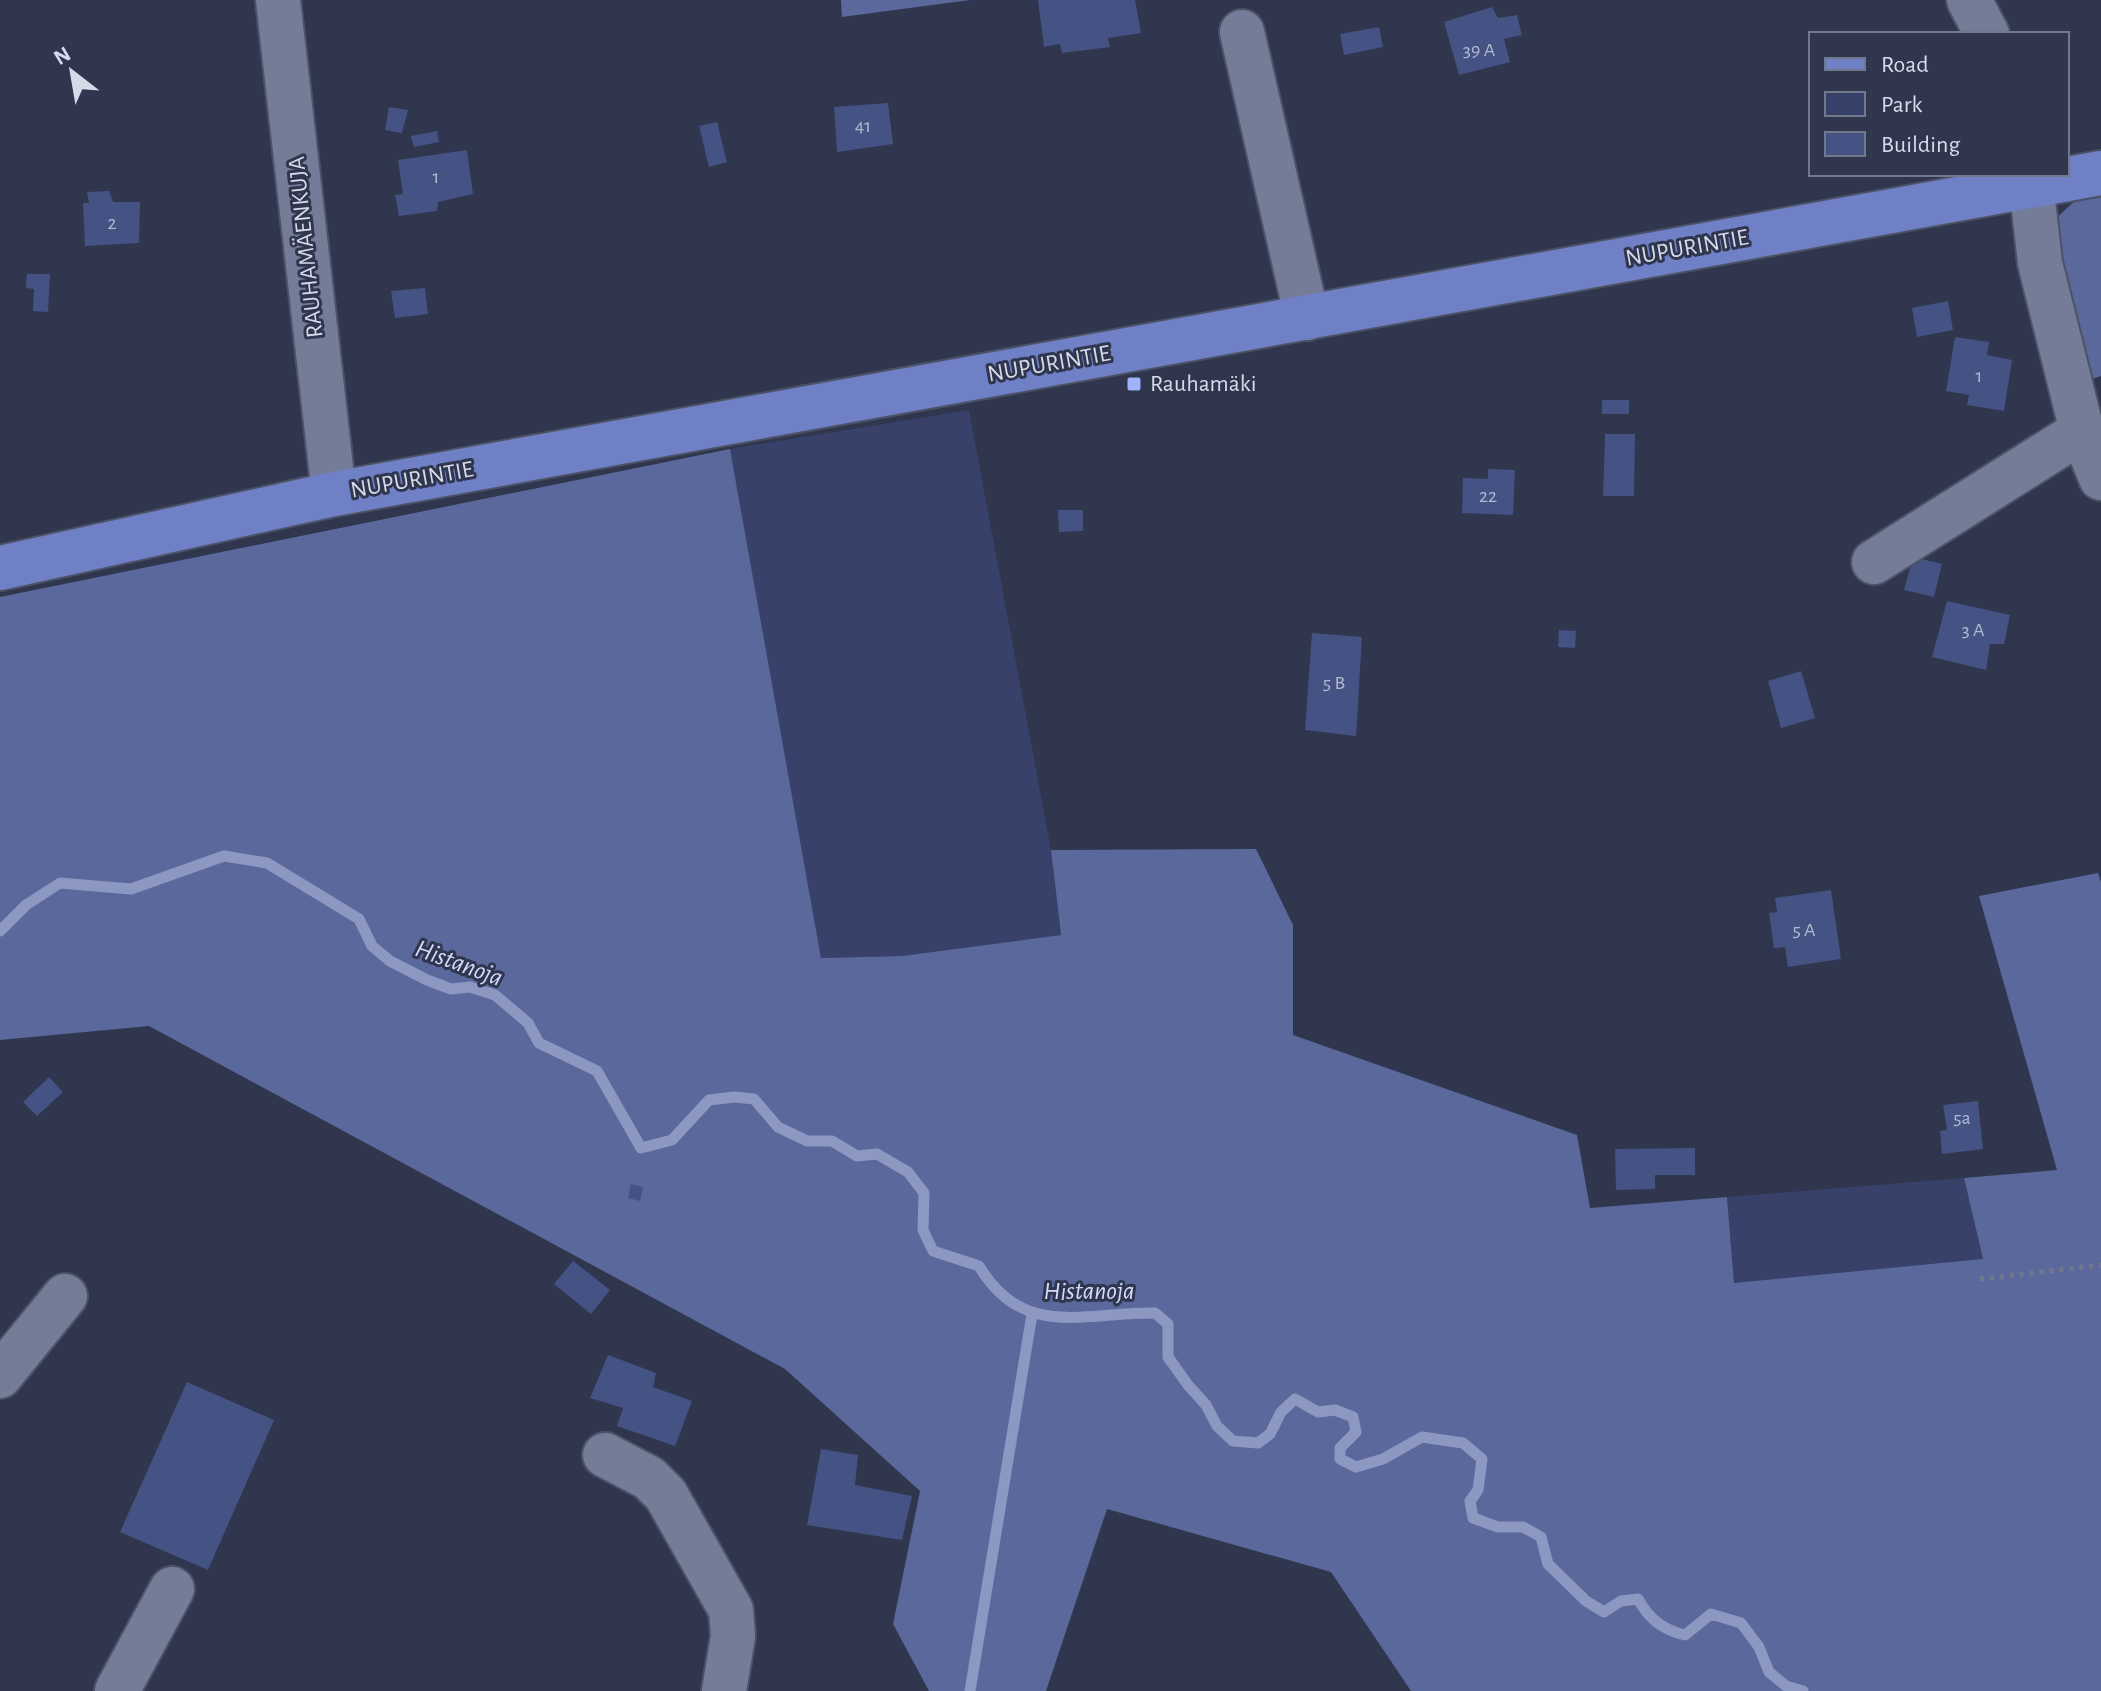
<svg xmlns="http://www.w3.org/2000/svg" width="2101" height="1691" font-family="'Alegreya Sans',sans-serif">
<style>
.green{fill:#384169}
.forest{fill:#5a689c}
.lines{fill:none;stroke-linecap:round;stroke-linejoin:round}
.stream{stroke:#8c98c2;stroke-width:11}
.building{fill:#455284}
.minor-casing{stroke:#4c5266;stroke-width:48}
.major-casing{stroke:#4c5266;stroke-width:48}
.path{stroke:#71788c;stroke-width:5;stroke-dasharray:4 6;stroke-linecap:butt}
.minor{stroke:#747c98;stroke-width:44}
.major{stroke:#7080c6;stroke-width:44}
.poi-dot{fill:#9fb3fd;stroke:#2f364e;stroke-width:3}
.labels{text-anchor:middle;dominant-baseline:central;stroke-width:6;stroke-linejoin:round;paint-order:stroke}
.number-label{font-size:20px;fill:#b2b9d0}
.street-label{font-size:24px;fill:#d6dbea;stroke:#2f364e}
.poi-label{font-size:24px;fill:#d6dbea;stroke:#2f364e;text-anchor:start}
.water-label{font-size:26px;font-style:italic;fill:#d2dcfc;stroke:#2f364e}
</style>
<rect width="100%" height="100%" fill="#2f364e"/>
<g class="green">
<path d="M969 410 1051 850 1061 935 902 956 821 958 730 449Z"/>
<path d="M1964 1178 1983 1260 1734 1283 1727 1197Z"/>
</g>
<g class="forest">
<path d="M841 0H970L842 17Z"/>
<path d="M2101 192V376L2087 381 2051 223 2080 196Z"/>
<path d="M730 449 821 958 902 956 1061 935 1051 850 1256 849 1293 925V1035L1577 1135 1590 1208 1727 1197 1734 1283 1983 1259 1964 1178 2057 1170 1979 896 2098 873 2101 882V1691H1411L1331 1572 1107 1509 1046 1691H929L893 1624 920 1491 785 1369 149 1026 0 1040V597Z"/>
</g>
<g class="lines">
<g class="stream">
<path d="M0 931 26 905 60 883 131 889 224 856 267 863 359 919 372 946 390 961 427 980 451 989 470 987 495 995 528 1023 539 1043 597 1071 641 1148 672 1140 709 1100 734 1097 754 1099 778 1127 807 1141H832L857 1156 877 1154 908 1172 924 1193 923 1230 933 1251 979 1266C1023 1340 1085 1312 1155 1313L1168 1324V1357L1188 1385 1206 1405 1217 1426 1233 1441 1258 1443 1270 1434 1281 1412 1295 1399 1318 1412 1335 1410 1353 1417 1356 1432 1340 1448V1459L1356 1467 1383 1459 1422 1437 1463 1443 1482 1459 1478 1490 1470 1501 1473 1518 1498 1527H1523L1541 1537 1548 1564 1586 1601 1604 1612 1621 1601 1638 1599C1649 1619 1663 1630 1685 1635L1711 1614 1741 1623 1759 1647 1769 1672 1786 1686 1803 1691"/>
<path d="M970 1691 1032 1314"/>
</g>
</g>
<g class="building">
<path d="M1038 0H1135L1141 33 1108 38 1110 47 1062 53 1060 44 1044 47Z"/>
<path d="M1492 7 1498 18 1517 15 1522 35 1504 39 1510 62 1459 75 1444 22Z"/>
<path d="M1379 27 1383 47 1344 55 1340 34Z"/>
<path d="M888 103 893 144 837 152 834 107Z"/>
<path d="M389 107 408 110 402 133 385 130Z"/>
<path d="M717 122 727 162 709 167 699 126Z"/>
<path d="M437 131 439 142 414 147 411 136Z"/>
<path d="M467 150 473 194 438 202 437 211 399 216 395 195 403 194 398 160Z"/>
<path d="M109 191 113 202H140L139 243 85 246 83 203H89L87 192Z"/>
<path d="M27 274H50L48 312 33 311 34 289 26 288Z"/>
<path d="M425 288 428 314 395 318 391 291Z"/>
<path d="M1948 301 1953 330 1917 337 1912 308Z"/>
<path d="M1955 337 1989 342 1987 355 2012 360 2004 411 1967 405 1969 395 1946 391Z"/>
<rect x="1602" y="400" width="27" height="14"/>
<path d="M1605 434H1635L1634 496H1603Z"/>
<path d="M1488 469 1515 470 1513 515 1462 513 1463 478 1488 479Z"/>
<path d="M1058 510H1083V531L1059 532Z"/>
<path d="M1913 557 1942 564 1934 597 1904 590Z"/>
<path d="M1947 601 2010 615 2004 644H1990L1986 670 1932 657Z"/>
<path d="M1559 630 1576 631 1575 648 1558 647Z"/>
<path d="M1312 633 1362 637 1356 736 1305 730Z"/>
<path d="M1801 671 1815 718 1781 728 1768 681Z"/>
<path d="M1831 890 1841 959 1788 967 1785 947 1774 948 1769 913 1777 912 1775 898Z"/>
<path d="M49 1077 63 1092 37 1116 23 1102Z"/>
<path d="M1978 1101 1983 1149 1942 1154 1940 1131 1947 1130 1943 1105Z"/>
<path d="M1695 1148V1175H1655V1189L1616 1190 1615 1149Z"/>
<path d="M631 1184 643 1187 640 1201 628 1198Z"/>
<path d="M573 1261 610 1290 591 1314 554 1284Z"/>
<path d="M608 1355 656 1373 653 1387 692 1401 675 1446 617 1426 623 1408 590 1398Z"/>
<path d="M187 1382 274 1420 208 1570 120 1532Z"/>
<path d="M821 1449 858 1455 855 1485 912 1496 902 1540 807 1525Z"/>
</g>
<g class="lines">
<defs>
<g id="minor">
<path d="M278 0 334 494"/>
<path d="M1969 0 1987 34"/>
<path d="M1242 32 1307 318"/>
<path d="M2030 174 2040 263 2082 431 2101 478"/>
<path d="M1874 562 2082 431"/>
<path d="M0 1376 65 1296"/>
<path d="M605 1455 649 1478 666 1495 731 1610 733 1636 724 1691"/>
<path d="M117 1691 172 1589"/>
</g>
<path id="major" d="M0 568 334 494 2101 173"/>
</defs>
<use href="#minor" class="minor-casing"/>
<use href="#major" class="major-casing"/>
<path class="path" d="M1980 1279 2101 1265"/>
<use href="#minor" class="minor"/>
<use href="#major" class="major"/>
</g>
<rect class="poi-dot" x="1126" y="376" width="16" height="16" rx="4"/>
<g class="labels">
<g class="number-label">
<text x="1479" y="50">39 A</text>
<text x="863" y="126">41</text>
<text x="436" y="177">1</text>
<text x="112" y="223">2</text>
<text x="1979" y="376">1</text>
<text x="1488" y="496">22</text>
<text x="1973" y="630">3 A</text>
<text x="1334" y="683">5 B</text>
<text x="1804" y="930">5 A</text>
<text x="1962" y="1118">5a</text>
</g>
<g class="street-label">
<text transform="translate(306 247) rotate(-96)">RAUHAMÄENKUJA</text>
<text transform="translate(1687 248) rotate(-10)">NUPURINTIE</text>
<text transform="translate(1049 364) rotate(-10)">NUPURINTIE</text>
<text transform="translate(412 480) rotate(-10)">NUPURINTIE</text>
</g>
<g class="poi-label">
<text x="1150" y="384">Rauhamäki</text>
</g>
<g class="water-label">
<text transform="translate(459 963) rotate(20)">Histanoja</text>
<text x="1089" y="1291">Histanoja</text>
</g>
</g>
<rect x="1809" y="32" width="260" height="144" fill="#2f364e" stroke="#72788c" stroke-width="2"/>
<rect x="1825" y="58" width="40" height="12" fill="#7080c6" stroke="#72788c" stroke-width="2"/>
<text x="1881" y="72" font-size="24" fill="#d6dbea">Road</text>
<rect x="1825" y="92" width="40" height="24" fill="#384169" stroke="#72788c" stroke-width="2"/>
<text x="1881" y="112" font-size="24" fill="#d6dbea">Park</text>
<rect x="1825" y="132" width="40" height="24" fill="#455284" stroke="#72788c" stroke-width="2"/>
<text x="1881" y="152" font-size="24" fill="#d6dbea">Building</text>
<g transform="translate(72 72) rotate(329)" stroke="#2f364e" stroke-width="6" paint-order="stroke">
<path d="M0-6L14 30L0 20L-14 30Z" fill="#d6dbea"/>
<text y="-12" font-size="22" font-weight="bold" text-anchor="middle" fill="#d6dbea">N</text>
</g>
</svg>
